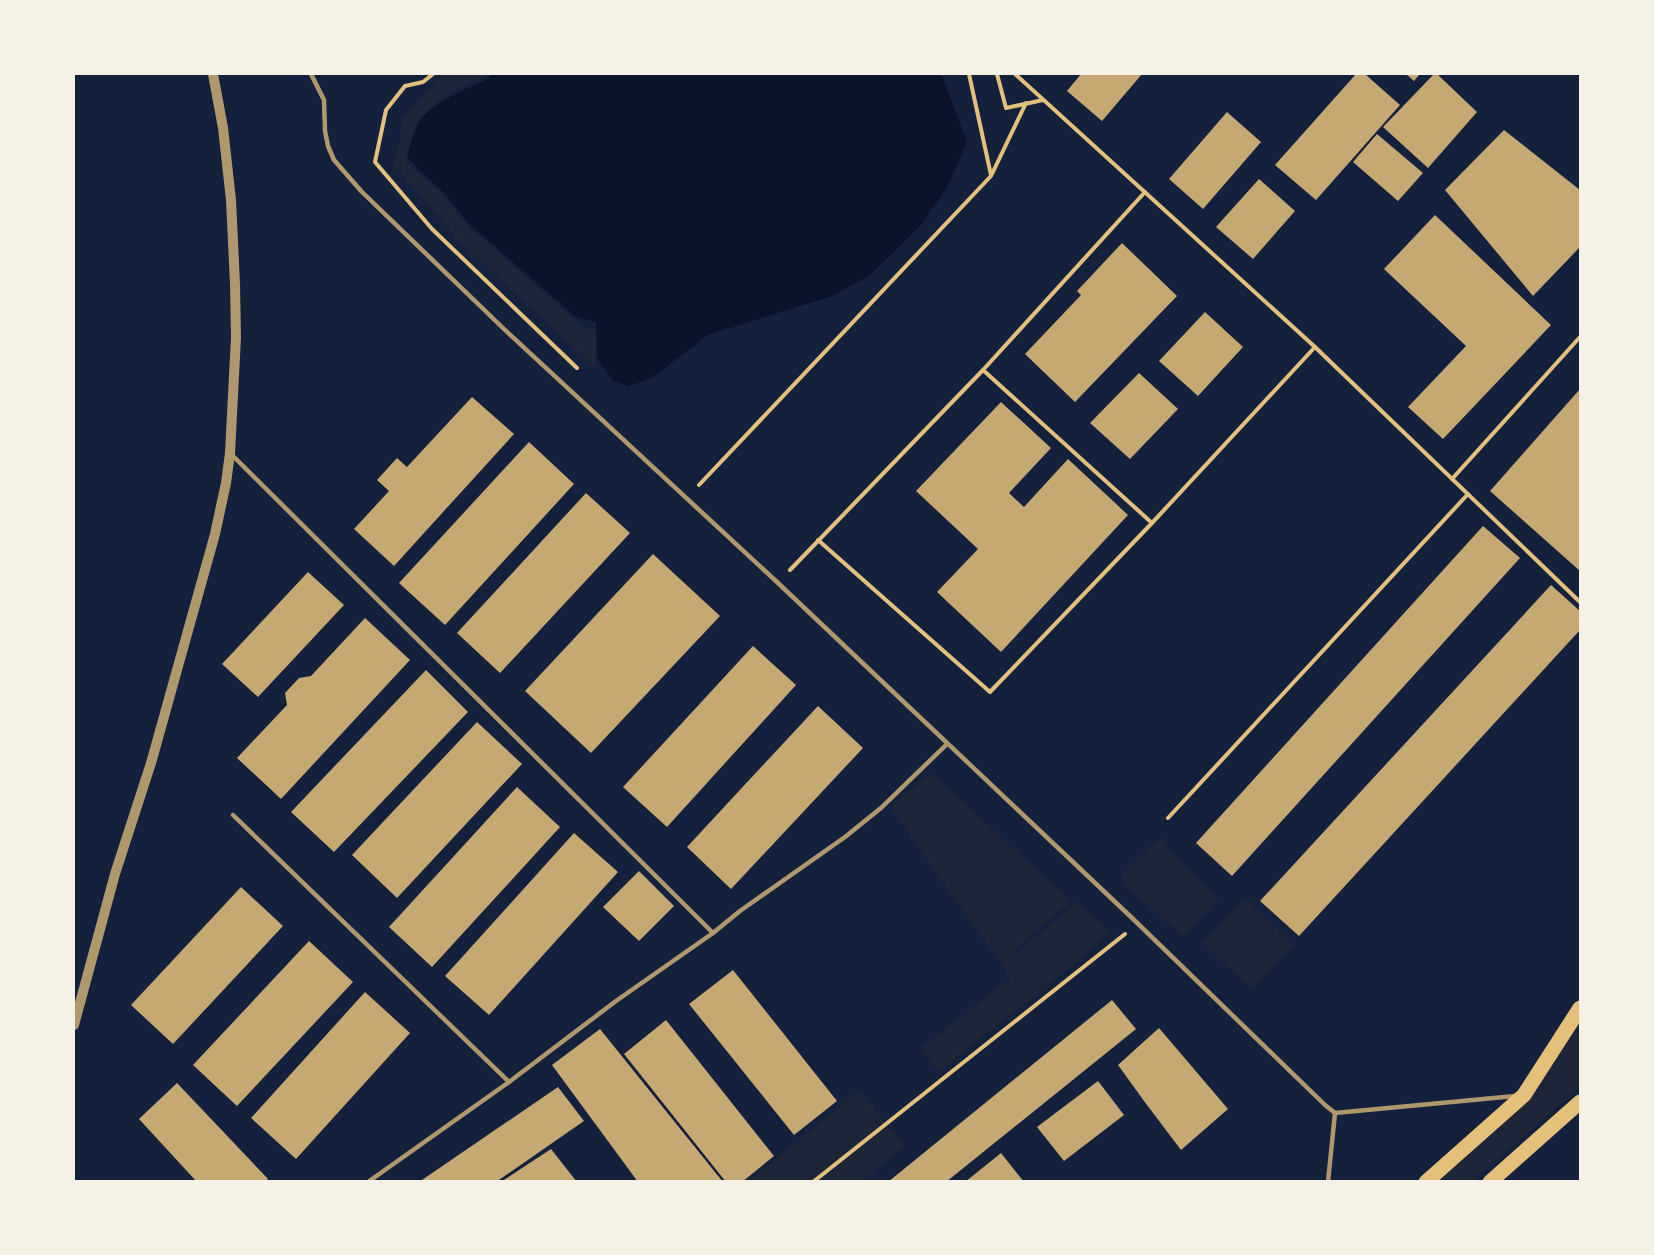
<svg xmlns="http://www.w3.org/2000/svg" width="1654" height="1255" font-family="Quicksand,sans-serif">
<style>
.green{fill:#1d2539}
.water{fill:#0b132b}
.building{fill:#c6a872}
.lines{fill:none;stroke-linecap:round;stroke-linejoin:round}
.path{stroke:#e5c07b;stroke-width:4}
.service{stroke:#b1986c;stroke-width:4.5}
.tertiary{stroke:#b1986c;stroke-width:10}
.primary{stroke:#e5c07b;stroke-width:15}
</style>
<rect width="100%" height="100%" fill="#14213d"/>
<g class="green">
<path d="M442 74H487L445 95 419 120 406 162 443 195 469 227 584 328H595V367L460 242 394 165 403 118Z"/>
<path d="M931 773 1071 901 1015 949 1043 989 938 1071 921 1048 1011 978 890 807Z"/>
<path d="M1161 837 1164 838 1167 844V848L1218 899 1184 936 1126 887 1122 880 1123 872Z"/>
<path d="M1245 898 1294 945 1252 989 1202 943Z"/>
<path d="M1077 902 1110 932 1045 988 1018 952Z"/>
<path d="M1580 1018V1087L1473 1181 1437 1182 1527 1101Z"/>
<path d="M859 1091 905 1146 862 1181 748 1182Z"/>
</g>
<path class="water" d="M492 74H938L943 78 967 142 948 186 923 223 869 276 832 296 708 335 652 378 629 386 614 381 599 363 597 352 596 322 576 317 469 224 447 196 407 158C410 145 413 130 421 119 436 100 468 89 489 78Z"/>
<g class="building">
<path d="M1081 74H1142L1102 121 1067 91Z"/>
<path d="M1356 74H1365L1400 105 1316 200 1275 165Z"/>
<path d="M1406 74H1420L1414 81Z"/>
<path d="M1434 74H1437L1477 112 1428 168 1383 127Z"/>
<path d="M1227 112 1261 142 1203 209 1169 179Z"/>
<path d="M1504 130 1580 190V247L1533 296 1445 190Z"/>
<path d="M1377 134 1423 173 1398 201 1353 162Z"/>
<path d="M1259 179 1295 211 1253 259 1216 227Z"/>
<path d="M1435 215 1551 325 1443 439 1408 407 1466 346 1384 269Z"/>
<path d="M1122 243 1177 296 1075 402 1025 354 1081 295 1077 291Z"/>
<path d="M1205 312 1243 347 1198 396 1159 361Z"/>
<path d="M1139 373 1178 409 1130 459 1090 423Z"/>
<path d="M1580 389V571L1490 491Z"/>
<path d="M472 397 514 434 394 566 354 529 389 491 377 480 397 458 407 467Z"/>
<path d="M1001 402 1051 448 1009 493 1024 507 1068 459 1128 515 1001 652 937 592 978 549 916 491Z"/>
<path d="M529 442 574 484 445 625 399 583Z"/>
<path d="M586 493 630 533 500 673 457 633Z"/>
<path d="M1483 526 1520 558 1232 876 1196 843Z"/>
<path d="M653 554 720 616 591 753 525 691Z"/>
<path d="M308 572 344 605 258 697 222 664Z"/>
<path d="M1551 585 1580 611V630L1299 936 1260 901Z"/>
<path d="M365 618 410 660 281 799 237 758 287 705 285 693 299 678 311 676Z"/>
<path d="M753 646 796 685 667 827 623 787Z"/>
<path d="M426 670 468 712 334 852 291 812Z"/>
<path d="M818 706 863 748 731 889 687 847Z"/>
<path d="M477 722 522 764 397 898 352 855Z"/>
<path d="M517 787 560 827 432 967 389 927Z"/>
<path d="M574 833 618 872 489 1015 445 976Z"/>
<path d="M639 871 674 906 639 941 603 907Z"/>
<path d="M241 887 283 926 173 1044 131 1005Z"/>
<path d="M309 941 353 982 237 1106 193 1065Z"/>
<path d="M733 970 837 1101 794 1135 689 1004Z"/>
<path d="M365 992 410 1033 296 1159 251 1118Z"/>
<path d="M1112 1000 1136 1029 946 1182H888Z"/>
<path d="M666 1020 774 1156 742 1182H726L624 1054Z"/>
<path d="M1159 1028 1228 1109 1181 1150 1144 1101 1118 1065Z"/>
<path d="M600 1029 723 1182H638L552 1065Z"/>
<path d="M1098 1081 1124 1115 1064 1161 1037 1127Z"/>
<path d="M177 1083 268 1179 265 1182H197L139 1119Z"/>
<path d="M558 1087 584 1121 496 1182H419Z"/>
<path d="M551 1149 577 1182H505L504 1180Z"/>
<path d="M1001 1153 1024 1182H965Z"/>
</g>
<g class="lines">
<g class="path">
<path d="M433 74 423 82 405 86 386 110 375 162 432 229 577 368"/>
<path d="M969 74 991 175"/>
<path d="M997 74 1006 108 1043 100"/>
<path d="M1015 74 1315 347 1580 602"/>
<path d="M983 370 1152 523"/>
<path d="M1452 479 1580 337"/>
<path d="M699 485 991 176 1026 103"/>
<path d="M818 540 990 692 1152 523 1315 347"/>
<path d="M790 570 983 370 1145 192"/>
<path d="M1168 818 1468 494"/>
<path d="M813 1182 1125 934"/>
</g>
<g class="service">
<path d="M311 74 324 100 325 131 328 146 334 160 362 192 504 329 778 583 1130 916 1325 1105 1335 1113 1515 1096"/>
<path d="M232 455 713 933"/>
<path d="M233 815 509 1082"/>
<path d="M368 1182 509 1082 616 1001 713 933 740 911 845 837 881 808 947 744"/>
<path d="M1328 1182 1335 1113"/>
</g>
<path class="tertiary" d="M74 1025 115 874 151 763 215 534 226 483 230 453 236 337 235 284 231 200 223 128 213 74"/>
<g class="primary">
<path d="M1426 1182 1524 1095 1580 1008"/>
<path d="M1490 1182 1580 1102"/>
</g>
</g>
<rect width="1654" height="1255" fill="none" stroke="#f6f1e7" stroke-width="150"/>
</svg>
